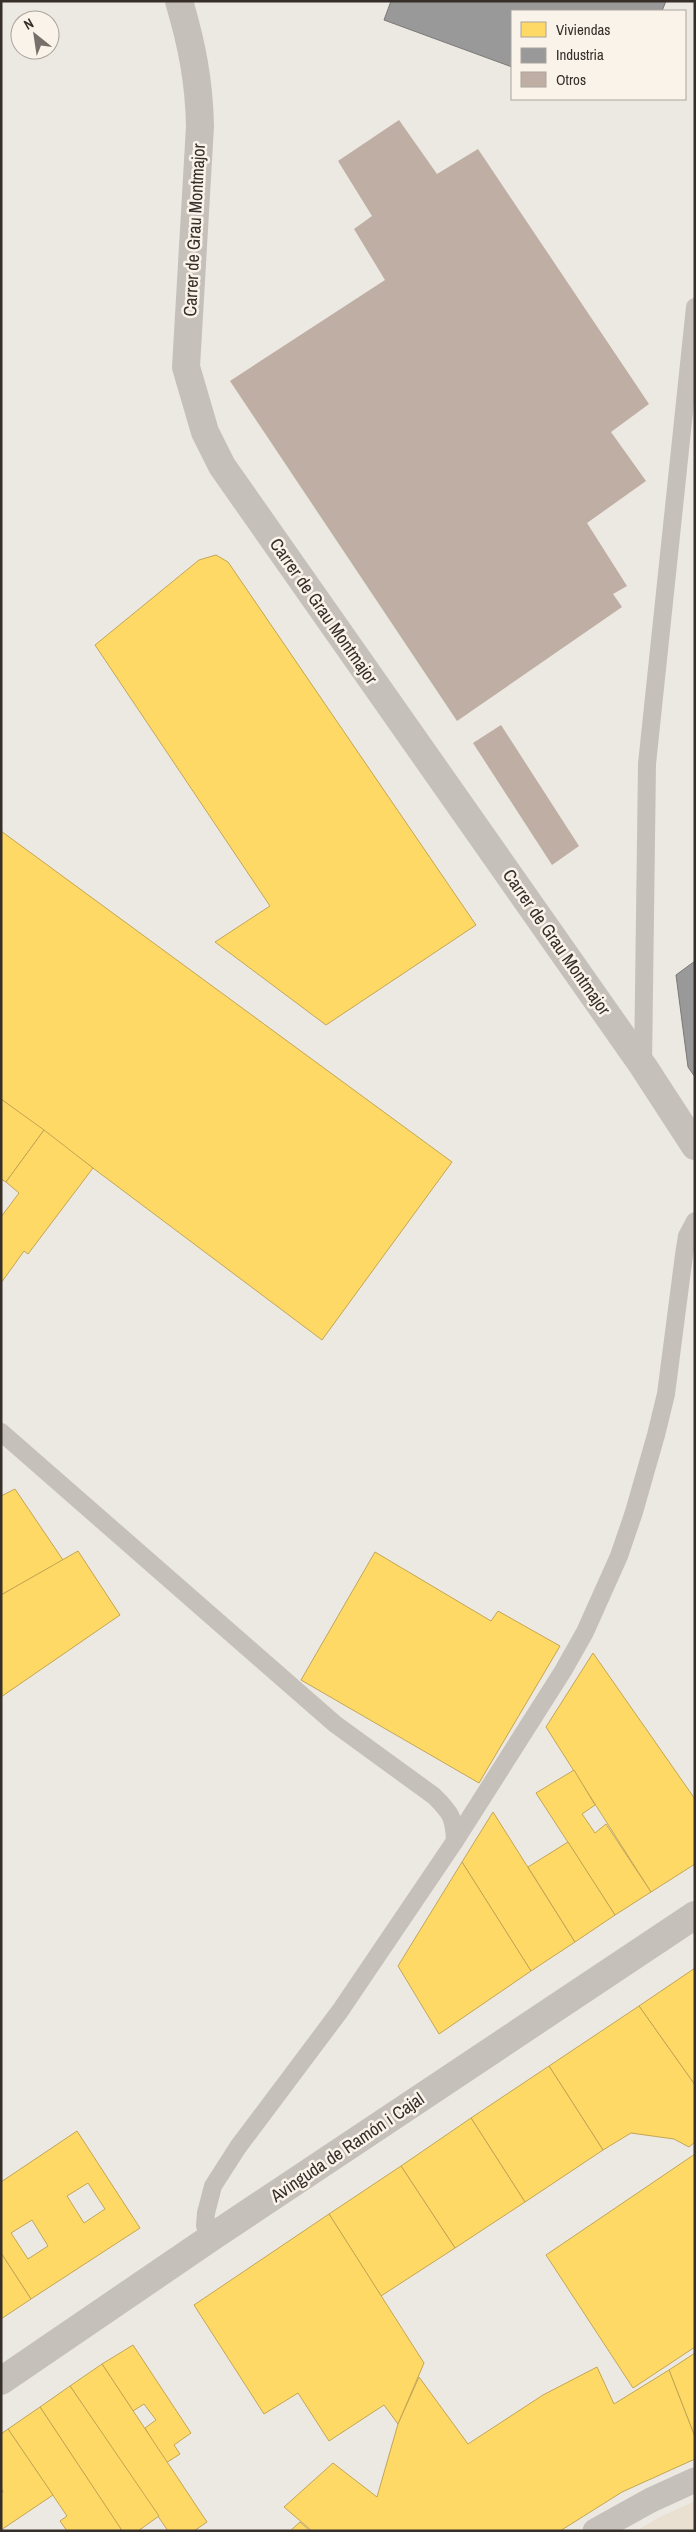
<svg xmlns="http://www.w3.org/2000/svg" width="696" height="2532" font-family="'Archivo Narrow',sans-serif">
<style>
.plaza{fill:#eae0d2}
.homes{fill:#ffd966;stroke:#c3a654;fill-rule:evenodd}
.industry{fill:#999;stroke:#7b7977}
.building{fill:#bfaea4}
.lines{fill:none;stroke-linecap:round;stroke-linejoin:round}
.service{stroke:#c6c0bb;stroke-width:18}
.pedestrian{stroke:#c6c0bb;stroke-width:25}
.minor{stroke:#c6c0bb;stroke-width:28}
.tertiary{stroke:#c6c0bb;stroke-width:28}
.labels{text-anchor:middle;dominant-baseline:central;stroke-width:5;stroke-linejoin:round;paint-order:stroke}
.street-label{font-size:18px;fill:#362e29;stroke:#f9f3ea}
</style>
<rect width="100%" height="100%" fill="#ece8e2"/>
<path class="plaza" d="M695 2501V2531H636L660 2517Z"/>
<g class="homes">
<path d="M216 555 228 562 476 925 326 1025 215 942 270 906 95 645 199 560Z"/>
<path d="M1 831 452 1162 322 1340 1 1099Z"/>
<path d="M1 1099 44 1130 6 1182 1 1179Z"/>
<path d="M44 1130 93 1168 28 1254 24 1251 1 1283V1217L19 1193 6 1182Z"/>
<path d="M15 1489 63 1560 1 1595V1496Z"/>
<path d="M78 1551 120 1615 1 1697V1595Z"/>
<path d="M375 1552 491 1621 498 1611 560 1646 479 1783 301 1680Z"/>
<path d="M593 1653 695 1799V1864L651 1892 546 1727Z"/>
<path d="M574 1770 595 1805 582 1814 595 1833 606 1824 651 1892 615 1915 536 1793Z"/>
<path d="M493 1812 575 1942 531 1971 462 1862Z"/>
<path d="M568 1842 615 1915 575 1942 528 1867Z"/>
<path d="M462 1862 531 1971 439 2034 398 1966Z"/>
<path d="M695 1968V2085L639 2006Z"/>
<path d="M639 2006 695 2085V2142L689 2147 674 2139 631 2133 603 2150 549 2066Z"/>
<path d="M549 2066 603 2150 525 2202 471 2118Z"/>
<path d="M471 2118 525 2202 455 2248 401 2166Z"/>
<path d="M77 2131 140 2228 31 2299 1 2253V2182ZM88 2183 105 2209 84 2223 67 2196ZM32 2220 48 2246 28 2259 11 2233Z"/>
<path d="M695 2154V2347L633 2388 546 2255Z"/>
<path d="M401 2166 455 2248 381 2296 329 2214Z"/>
<path d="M329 2214 424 2363 398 2424 384 2405 329 2441 298 2393 264 2414 194 2305Z"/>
<path d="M1 2253 31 2299 1 2319Z"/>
<path d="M133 2345 191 2433 174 2445 180 2454 166 2463 145 2428 156 2420 144 2404 133 2411 102 2364Z"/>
<path d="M695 2353V2437L669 2370Z"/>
<path d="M102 2364 207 2522 194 2531H168L70 2386Z"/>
<path d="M597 2367 614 2404 669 2370 695 2437V2459L622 2492 560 2531H312L284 2507 333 2463 377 2497 398 2424 419 2377 468 2444 543 2395Z"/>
<path d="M70 2386 159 2516 138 2531H122L40 2407Z"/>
<path d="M40 2407 121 2529 119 2531H67L60 2521 67 2516 8 2429Z"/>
<path d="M8 2429 53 2495 1 2530V2493L3 2492 1 2488V2434Z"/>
<path d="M300 2522 310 2531H290Z"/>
</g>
<g class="industry">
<path d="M391 1H666L662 11H512V67L384 20Z"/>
<path d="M695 961V1077L688 1067 676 975Z"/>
</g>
<g class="building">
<path d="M399 120 437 174 478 149 649 404 611 432 646 481 587 523 627 586 613 594 622 607 457 721 230 381 385 280 354 229 372 216 338 161Z"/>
<path d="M501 725 579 846 552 865 473 743Z"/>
</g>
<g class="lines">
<g class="service">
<path d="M643 1066 647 764 695 307"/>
<path d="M1 1432 335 1724 434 1796C451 1813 454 1817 455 1841"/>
<path d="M212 2237 205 2226 206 2213 213 2186 238 2147 340 2011 455 1841 563 1671 585 1632 619 1556 634 1512 656 1435 666 1394 684 1255 687 1236 695 1221"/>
</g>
<path class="pedestrian" d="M595 2531 651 2500 695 2480"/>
<path class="minor" d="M179 1C192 45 199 81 200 126L186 367 205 432 222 466 643 1066 695 1146"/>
<path class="tertiary" d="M1 2381 212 2237 695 1915"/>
</g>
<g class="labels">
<g class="street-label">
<text transform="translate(194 230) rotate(-87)">Carrer de Grau Montmajor</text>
<text transform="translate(324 611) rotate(55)">Carrer de Grau Montmajor</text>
<text transform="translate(557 942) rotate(55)">Carrer de Grau Montmajor</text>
<text transform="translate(347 2147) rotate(-34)">Avinguda de Ramón i Cajal</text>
</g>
</g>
<rect width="696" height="2532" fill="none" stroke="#362e29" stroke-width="5"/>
<rect x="511" y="10" width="175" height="90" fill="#f9f3ea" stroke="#aba49d"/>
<rect x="521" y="22" width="25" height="15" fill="#ffd966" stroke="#aba49d"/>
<text x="556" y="35" font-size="15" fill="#362e29">Viviendas</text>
<rect x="521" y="48" width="25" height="15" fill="#999999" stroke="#aba49d"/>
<text x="556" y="60" font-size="15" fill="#362e29">Industria</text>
<rect x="521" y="72" width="25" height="15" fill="#bfaea4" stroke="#aba49d"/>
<text x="556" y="85" font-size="15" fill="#362e29">Otros</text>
<g transform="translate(35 35) rotate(330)"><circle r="24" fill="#f9f3ea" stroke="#aba49d"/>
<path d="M0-4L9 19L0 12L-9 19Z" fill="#766f6a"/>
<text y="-8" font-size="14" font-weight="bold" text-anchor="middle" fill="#362e29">N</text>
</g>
</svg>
